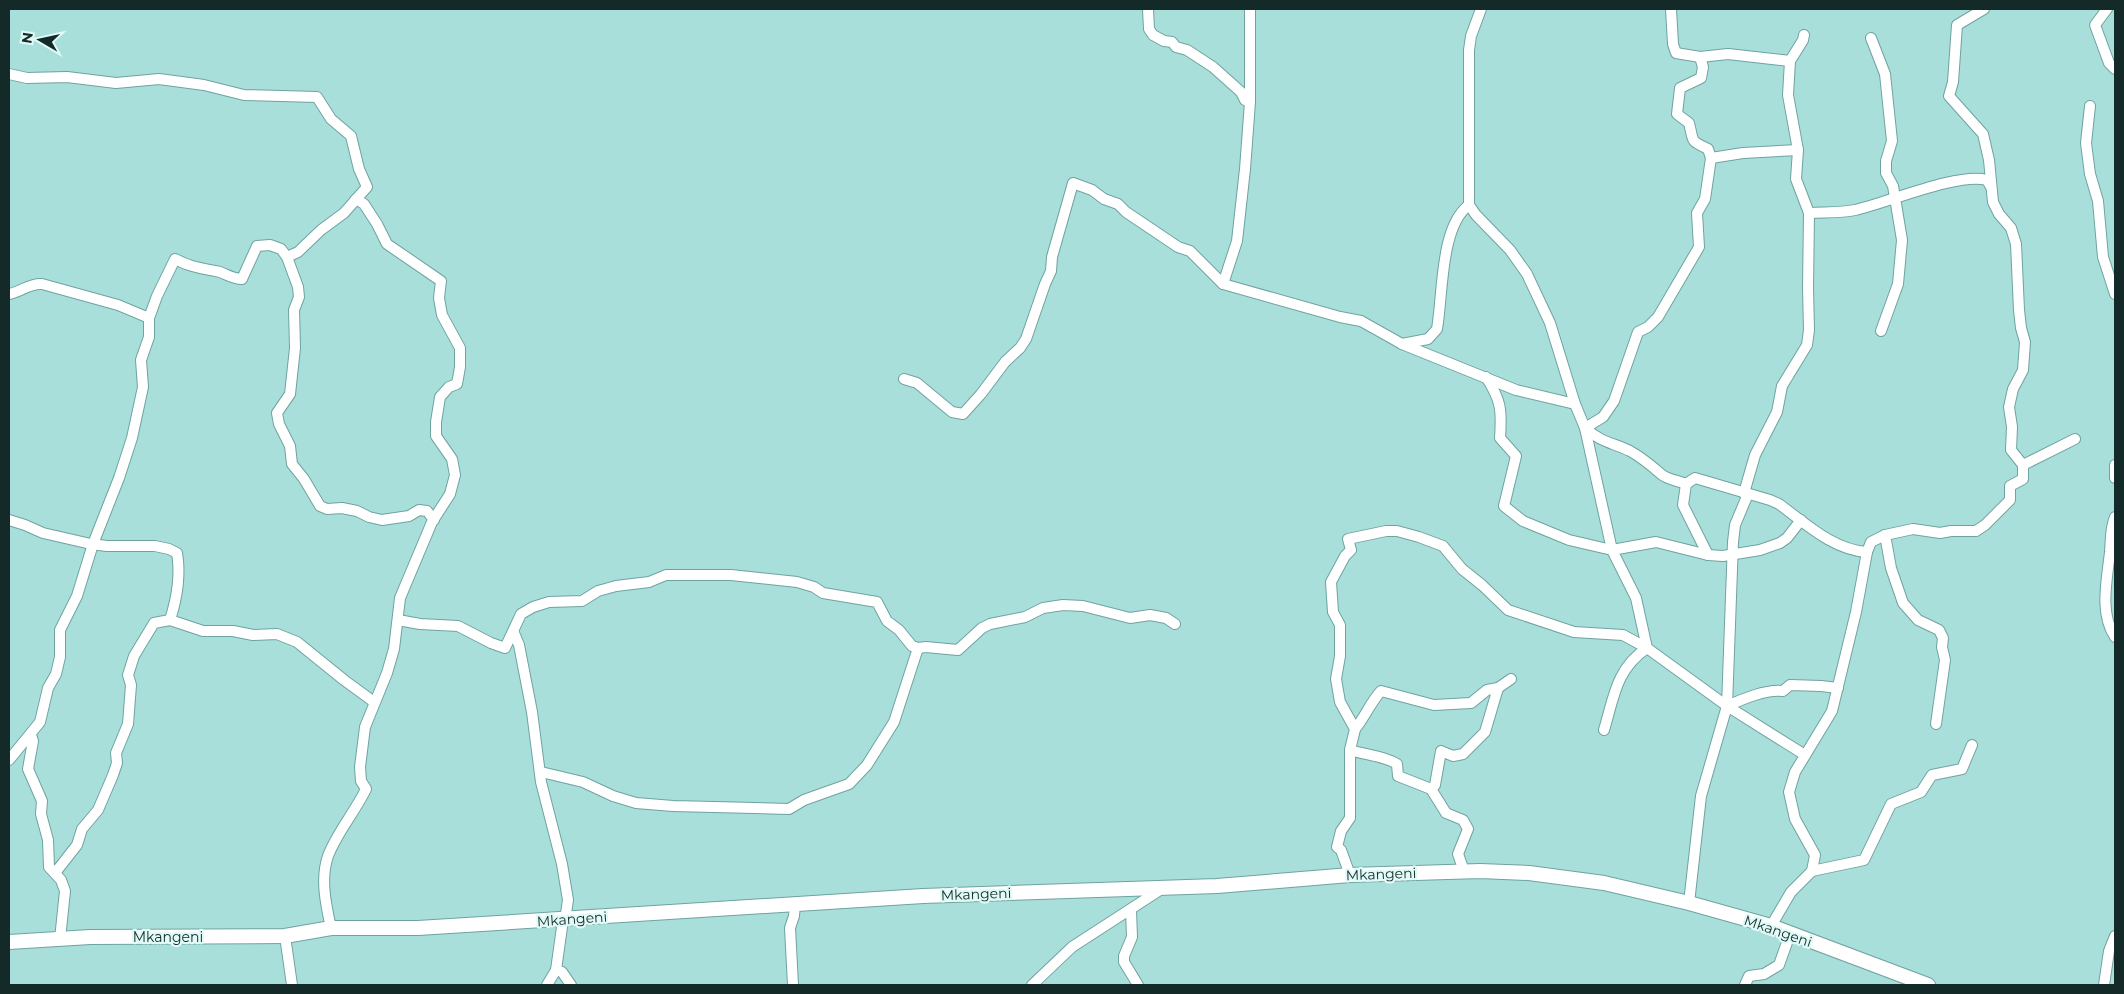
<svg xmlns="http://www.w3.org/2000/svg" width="2124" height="994" font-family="Montserrat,sans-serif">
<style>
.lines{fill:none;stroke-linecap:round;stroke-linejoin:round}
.street-casing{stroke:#6fa39f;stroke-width:12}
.secondary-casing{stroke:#6fa39f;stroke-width:16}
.street{stroke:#fff;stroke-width:10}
.secondary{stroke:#fff;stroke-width:14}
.labels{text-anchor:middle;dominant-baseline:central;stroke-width:4.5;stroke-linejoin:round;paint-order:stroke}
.street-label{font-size:14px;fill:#142a28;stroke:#e0faf8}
</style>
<rect width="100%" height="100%" fill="#a9dfdb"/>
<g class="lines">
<defs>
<g id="street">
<path d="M1148 9 1149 29 1153 35 1164 41 1172 42 1176 47 1187 50 1213 67 1241 92 1245 100 1250 102"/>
<path d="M1481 9 1471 36 1469 50V205L1476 215 1510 250 1527 274 1550 323 1575 404 1585 428 1612 550 1636 598 1647 648 1727 706 1805 755"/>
<path d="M1671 9 1673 44 1676 53 1700 57 1728 54 1790 61"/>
<path d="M1984 9 1957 25 1953 82 1949 96 1983 134 1989 160 1993 202 1999 214 2011 228 2016 244 2019 310 2021 328 2025 342 2023 370 2013 389 2009 407 2012 427 2011 450 2023 465"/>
<path d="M2107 9 2095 25 2109 63 2115 69"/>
<path d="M1871 38 1885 74 1892 141 1886 161V173L1893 186 1902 240 1898 284 1881 331"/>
<path d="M1700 57 1703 67 1701 78 1680 88 1677 114 1689 123C1694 142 1689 140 1708 149L1711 158 1743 153 1798 150"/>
<path d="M9 74 27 78 67 77 116 83 159 79 204 85 244 95 317 97 331 119 351 136 359 169 367 187 344 213 321 230 298 252 287 257"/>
<path d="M2090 106 2086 143 2090 174 2098 201 2103 257 2115 294"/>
<path d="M1809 213C1824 212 1841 213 1855 210 1887 203 1958 172 1987 180L1991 187"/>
<path d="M1223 284 1237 241 1245 169 1250 102V9"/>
<path d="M9 294C21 292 29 283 42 284L118 305 149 318"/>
<path d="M1402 344 1428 339 1437 329C1443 295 1440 226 1469 205"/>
<path d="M1486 377C1501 400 1502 410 1500 438L1516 456 1504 506 1523 521 1569 540 1612 550 1656 542 1708 555 1723 556 1760 550 1780 543 1787 538 1801 520"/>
<path d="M904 379 917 383 952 412 963 414 981 394 1005 362 1020 348 1026 339 1045 284 1051 271 1052 257 1073 183 1092 190 1104 199 1118 204 1126 212 1178 247 1190 251 1223 284 1340 317 1361 321 1402 344 1516 390 1575 404"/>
<path d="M2115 465V478"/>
<path d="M1686 484 1695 478 1770 500 1779 504C1805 523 1833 550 1867 552"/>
<path d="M1744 493 1755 455 1777 412 1782 386 1807 345 1809 330 1808 288 1809 213 1796 179 1798 150 1788 95 1790 61 1803 40 1804 35"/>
<path d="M2115 517C2110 529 2111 540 2110 552 2107 580 2099 613 2115 637"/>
<path d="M9 520 25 525 43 533 91 544 107 546H155L169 549 177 553C181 576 177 598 170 620"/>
<path d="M1885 535 1891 568 1903 603 1918 620 1939 630 1943 638 1942 647 1945 660 1936 724"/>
<path d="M1708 555 1683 505 1686 484C1679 481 1666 479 1661 474 1653 467 1639 456 1630 451 1611 442 1602 443 1585 428L1603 417 1614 401 1638 332 1648 327 1658 317 1699 247 1697 213 1705 199 1711 158"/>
<path d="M398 620 420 624 458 626 491 643 505 648 521 614 533 607 549 602 582 601 598 591 616 586 649 582 666 575H731L797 582 814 587 823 593 877 602 887 621 899 630 912 646 918 648 926 647 958 650 982 628 990 624 1025 617 1043 608 1063 605 1083 606 1130 618 1150 615 1166 618 1175 624"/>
<path d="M514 633 519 645 532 712 541 782 562 864 568 900 565 920"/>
<path d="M1727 706C1743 699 1766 689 1783 691L1790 685 1821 686 1838 688"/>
<path d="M1355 729C1365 717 1370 703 1381 691L1434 705 1471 703 1487 690 1498 688 1511 679"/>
<path d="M31 735 33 741 28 769 42 801 41 814 48 840 49 867 61 880 65 891 60 939"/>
<path d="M1350 750C1365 755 1385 756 1397 764L1398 776 1431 789 1446 813 1463 820 1468 829 1458 854 1464 871"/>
<path d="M9 760 40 722 48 688 56 674 60 657V630L77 596 93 544 119 478 132 438 143 387 141 360 149 337V318L157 296 175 259C192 268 202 268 220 272 228 275 233 279 242 279L257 246 270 245 281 249 287 257 298 287 299 297 294 310 295 348 290 394 277 413 279 424 290 446 292 464 304 479 320 506 327 509 342 508 357 511 369 517 382 520 409 516 419 510 427 511 434 520"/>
<path d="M541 772 583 782 613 796 636 803 673 806 789 809 804 800 849 784 867 765 894 722 918 648"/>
<path d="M1431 789 1435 785 1441 751 1453 756 1463 754 1485 732 1498 688"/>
<path d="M1812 871 1864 860 1891 804 1921 792 1932 775 1962 769 1972 745"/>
<path d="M55 873 77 845 82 829 98 810 113 775 117 763 116 753 128 724 131 685 128 675 134 656 154 623 170 620 203 631H233L253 635 277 634 297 642 344 680 374 702"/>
<path d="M1350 875 1341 850 1337 847 1341 831 1350 818V750L1355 729 1340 702 1336 679 1340 656V625L1333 612 1331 582 1345 556 1351 550 1348 539 1386 531H1397L1419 537 1443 546 1462 569 1482 585 1508 610 1574 632 1623 635 1647 648C1616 669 1614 697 1604 730"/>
<path d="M1689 903 1701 796 1727 706 1733 542 1735 525 1748 494"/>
<path d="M1131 911 1132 937 1124 956V962L1138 985"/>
<path d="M1771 926 1791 892 1812 871 1815 855 1795 819 1789 792 1795 772 1832 711 1856 612 1867 552 1871 542 1885 535 1913 529 1940 533 1951 531H1976L1985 525 2010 500V486L2023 479V465L2075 439"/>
<path d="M331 928C326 905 320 879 328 856 337 832 355 812 366 789L361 781 360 767 365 727 387 673 394 649 400 598 432 522 450 494 455 475 452 459 436 436V422L440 397 449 387 457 384 460 367V348L442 315 439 298 441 281 387 244 377 224 364 204 356 199"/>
<path d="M285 936 292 985"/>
<path d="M556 970 562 972 571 985"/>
<path d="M547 985 556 970 563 920"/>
<path d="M793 985 790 928 794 916 795 904"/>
<path d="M1032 985 1072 947 1163 888"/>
<path d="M1745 985 1749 976 1764 974 1779 965 1790 934"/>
<path d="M2104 985 2109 951 2115 936"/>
</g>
<path id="secondary" d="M9 942 90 937 285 936 331 928H418L923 896 1217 886 1350 875 1480 871 1529 873 1604 883 1689 903 1771 926 1928 985"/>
</defs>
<use href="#street" class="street-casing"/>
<use href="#secondary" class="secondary-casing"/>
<use href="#street" class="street"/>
<use href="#secondary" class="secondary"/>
</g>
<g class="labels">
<g class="street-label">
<text transform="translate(1381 874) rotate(-2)">Mkangeni</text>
<text transform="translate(976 894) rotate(-2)">Mkangeni</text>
<text transform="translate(572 919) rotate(-4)">Mkangeni</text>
<text transform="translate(1778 931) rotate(19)">Mkangeni</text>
<text x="168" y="937">Mkangeni</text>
</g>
</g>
<rect width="2124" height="994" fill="none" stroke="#142a28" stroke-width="20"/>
<g transform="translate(40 40) rotate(279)" stroke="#e0faf8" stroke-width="4" paint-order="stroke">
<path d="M0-4L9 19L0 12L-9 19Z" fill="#142a28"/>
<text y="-8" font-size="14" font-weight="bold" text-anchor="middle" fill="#142a28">N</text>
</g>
</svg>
